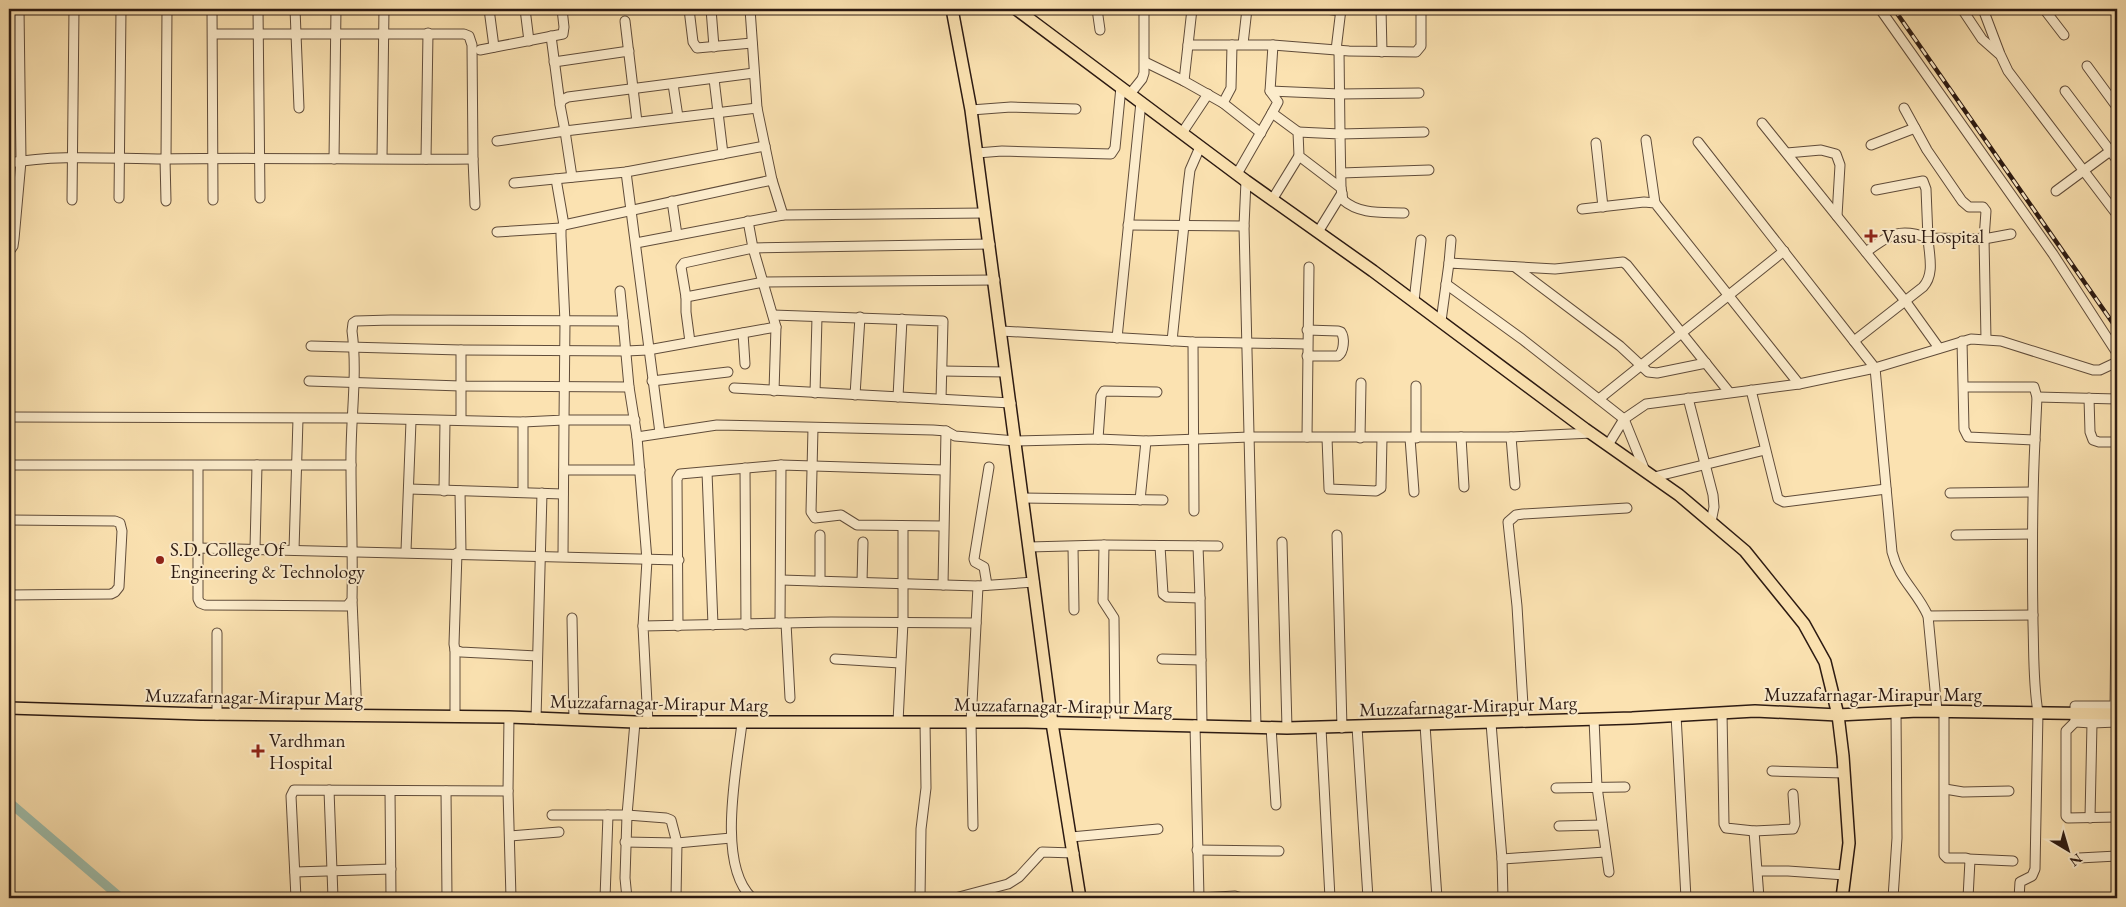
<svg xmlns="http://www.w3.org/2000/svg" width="2126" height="907" font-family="'EB Garamond',serif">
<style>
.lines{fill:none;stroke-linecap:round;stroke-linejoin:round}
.canal{stroke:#9fbeac;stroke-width:9}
.minor-casing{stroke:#604c3a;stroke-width:11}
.major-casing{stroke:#2c1a12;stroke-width:14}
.minor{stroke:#fceccc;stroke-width:9}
.major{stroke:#fbe2b1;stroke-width:11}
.rail-casing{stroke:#2c1a12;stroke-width:4.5}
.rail{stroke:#fceccc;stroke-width:2.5;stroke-dasharray:8;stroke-linecap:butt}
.poi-dot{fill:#8f2418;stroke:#fceccc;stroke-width:2}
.labels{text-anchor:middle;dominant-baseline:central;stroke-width:4;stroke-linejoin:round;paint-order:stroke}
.poi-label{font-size:19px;fill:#2c1a12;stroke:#fceccc;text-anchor:start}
.street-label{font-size:19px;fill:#2c1a12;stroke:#fceccc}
</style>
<rect width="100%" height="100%" fill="#fbe2b1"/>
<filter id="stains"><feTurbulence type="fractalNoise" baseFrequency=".004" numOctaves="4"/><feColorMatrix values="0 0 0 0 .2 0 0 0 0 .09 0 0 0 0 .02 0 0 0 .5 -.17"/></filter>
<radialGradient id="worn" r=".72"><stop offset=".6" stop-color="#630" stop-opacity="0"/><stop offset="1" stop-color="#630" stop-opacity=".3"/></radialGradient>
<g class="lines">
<path class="canal" d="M9 802 121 898"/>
<defs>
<g id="minor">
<path d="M212 9 213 200"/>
<path d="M258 9 260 198"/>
<path d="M295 9 299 108"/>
<path d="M489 9 494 47"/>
<path d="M525 9 529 41"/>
<path d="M689 9 693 42 697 48 752 43"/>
<path d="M711 9 714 47"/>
<path d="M750 9 757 108 772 180 783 215"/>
<path d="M1097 9 1100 30"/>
<path d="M1192 9 1184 81 1223 103 1261 133"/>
<path d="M1326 9 1341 11"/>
<path d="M1381 9 1382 52"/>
<path d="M1880 9 2053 254 2117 353"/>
<path d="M1962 9 1982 39 1999 54"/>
<path d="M1983 9 2000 54 2008 71 2115 212"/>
<path d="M2044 9 2064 35"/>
<path d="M625 21 637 122"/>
<path d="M551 36 560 104"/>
<path d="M1243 44 1247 9"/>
<path d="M1188 45H1273L1349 51 1416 52 1421 46V9"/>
<path d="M1273 45 1270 91 1278 102 1272 113 1298 132 1299 156 1341 188 1343 200C1360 215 1383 212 1404 213"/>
<path d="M480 50 563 34 564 27 562 9"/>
<path d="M1336 50 1341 9"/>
<path d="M1339 50 1340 134 1424 132"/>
<path d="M554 62 629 51"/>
<path d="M1145 62 1184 81"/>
<path d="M2087 66 2117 107"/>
<path d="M754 73 568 97 562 100 560 105 565 131 757 108"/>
<path d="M714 79 723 154"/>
<path d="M673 84 678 117"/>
<path d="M1270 91 1340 94 1419 93"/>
<path d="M2065 91 2117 160"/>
<path d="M1130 94 1142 79 1144 73V9"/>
<path d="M1223 103 1231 88 1232 45"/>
<path d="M1904 108 1927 150 1962 201 1969 207H1983L1986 211 1984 239 1986 339"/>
<path d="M971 110 1011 107 1076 109"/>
<path d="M1762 123 1906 302 1939 348"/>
<path d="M1298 132 1340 134 1341 188"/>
<path d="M1182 133 1208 94"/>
<path d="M1646 140 1655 203"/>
<path d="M497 141 565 131 572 177"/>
<path d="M1698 142 1875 368 1892 552C1899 580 1917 591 1928 616L1937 711"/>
<path d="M1596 143 1603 207"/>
<path d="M1871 145 1915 128"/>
<path d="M977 153 1002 151 1111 154 1115 148 1121 87"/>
<path d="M1787 153 1821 150 1836 154 1840 165 1837 216"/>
<path d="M382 158 384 9"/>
<path d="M165 159 166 201"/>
<path d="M166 159 167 9"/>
<path d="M334 159 336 9"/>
<path d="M426 159 428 33"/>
<path d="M473 159 475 205"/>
<path d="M9 163C60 154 113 159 165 159 268 157 370 160 473 159L472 45 469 36 464 34H213"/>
<path d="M626 172 660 433"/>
<path d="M1341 173 1429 170"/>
<path d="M1237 174 1272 113"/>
<path d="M556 179 564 225"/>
<path d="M514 183 626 172 765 146"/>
<path d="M1876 190 1923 181 1926 189 1928 238 1984 239 2011 234"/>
<path d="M2056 191 2117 146"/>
<path d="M119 198 121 9"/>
<path d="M72 200 74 9"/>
<path d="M1272 200 1299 156"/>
<path d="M672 201 677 235"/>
<path d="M1582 209 1644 202 1655 203 1799 384"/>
<path d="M748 221 753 248 776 327 774 391"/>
<path d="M1128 225 1244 226 1256 726"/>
<path d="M1244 226 1246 181"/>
<path d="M497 232 561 228"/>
<path d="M1318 232 1342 193"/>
<path d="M636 243 783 215 985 213"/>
<path d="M9 252 13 246 14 239 21 161 19 9"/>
<path d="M1449 263 1451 240"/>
<path d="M1515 267 1620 346 1648 372 1657 373 1706 363"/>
<path d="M1446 284 1522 339 1624 419 1645 471"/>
<path d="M620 291 623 321"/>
<path d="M686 297 764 282 995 280"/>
<path d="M1414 301 1421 240"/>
<path d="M773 315 943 321 941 399"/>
<path d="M1441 321 1449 263 1555 269 1623 262 1627 265 1729 392"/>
<path d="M1001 331 1193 342 1307 344"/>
<path d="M743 333 745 364"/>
<path d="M1117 338 1141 102"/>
<path d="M1172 341 1188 186 1190 170 1200 147"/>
<path d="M1854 341 1923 287C1935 274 1929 255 1928 238 1899 227 1889 235 1866 252"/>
<path d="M1962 341 1964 429 1968 437 2035 440 2037 397 2034 387H1964"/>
<path d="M690 342 686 312V297L681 267 684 263 753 248 990 244"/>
<path d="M1193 342 1194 511"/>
<path d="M311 346 461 350 626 351 648 350 776 327"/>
<path d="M461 350V420"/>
<path d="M1307 356H1338C1344 352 1345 338 1341 332L1338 331 1307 330"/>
<path d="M942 371 1006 372"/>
<path d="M309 381 461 386 629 387"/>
<path d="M652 381 728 372"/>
<path d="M734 388 1011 403"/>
<path d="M1751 390 1778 499 1784 502 1886 489"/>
<path d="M815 393 817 317"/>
<path d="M855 395 860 317"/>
<path d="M898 397 902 319"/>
<path d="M2037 397 2117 399"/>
<path d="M1688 398 1713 495 1714 507 1711 522"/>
<path d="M2089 398 2090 432 2093 440 2099 442H2117"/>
<path d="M1599 399 1784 251"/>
<path d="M9 417 352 418 523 422 564 420 565 322 561 236V228L564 225 772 180"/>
<path d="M523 422V491"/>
<path d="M813 428 811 512 815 518 841 515 857 525 943 526"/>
<path d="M637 437 717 425 933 430 946 431 955 436 1016 441 1098 439 1146 441 1250 437H1511L1592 433"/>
<path d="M1307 437 1309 267"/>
<path d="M1461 437 1464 487"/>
<path d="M1511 437 1515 485"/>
<path d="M1327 438 1329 489 1376 491 1381 488V485L1382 438"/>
<path d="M1360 438 1361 383"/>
<path d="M1410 438 1414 492"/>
<path d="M1416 438V386"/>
<path d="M1098 439 1101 396 1104 391 1157 392"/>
<path d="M1608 445 1624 419 1646 404 1799 384 1875 368 1971 339 2001 341 2093 370H2100L2117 362"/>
<path d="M9 465H351"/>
<path d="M198 466V599L200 603 205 605 347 606 352 600C353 555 351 510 351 465 350 421 358 376 352 331L353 323 356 321 391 320 623 321 629 387 637 437 647 560 643 626"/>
<path d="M745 468 746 625"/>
<path d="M564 470H640"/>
<path d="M707 472 713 625"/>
<path d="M1654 477 1765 450"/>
<path d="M409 489 563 494"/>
<path d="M444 491 445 421"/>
<path d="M460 491 461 553"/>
<path d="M1950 493 2032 492"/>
<path d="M1022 498 1163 500"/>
<path d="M1140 500 1146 441"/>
<path d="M9 520 115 521 120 523 122 531 119 587 115 592 111 594 9 595"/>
<path d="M1337 535 1342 728"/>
<path d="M1956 535 2032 534"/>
<path d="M1282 542 1287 728"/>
<path d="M1104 545 1218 546"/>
<path d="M1160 546 1163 594 1167 597 1200 598 1198 546"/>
<path d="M1029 547 1104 545 1103 601 1114 618 1115 724"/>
<path d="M1073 547 1074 610"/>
<path d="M198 548 679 560"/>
<path d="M255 549 257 465"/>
<path d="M294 550 298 419"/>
<path d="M406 551 411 421"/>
<path d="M457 553 454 644 455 650 461 652 537 656"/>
<path d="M563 556 564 420H635"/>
<path d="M781 580 978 586 1034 582"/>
<path d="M820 581V535"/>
<path d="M862 582 863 542"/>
<path d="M943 585 946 431"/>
<path d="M987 585 984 567 975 562 974 559 989 467"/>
<path d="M1200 598 1202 725"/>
<path d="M352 600 357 716"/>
<path d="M1928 616 2033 615"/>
<path d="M572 618 574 720"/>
<path d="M780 623 781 465"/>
<path d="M786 623 790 698"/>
<path d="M678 626 677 479 680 474 781 465 944 470"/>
<path d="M455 650V717"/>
<path d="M835 659 900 663"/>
<path d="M1162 659 1201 660"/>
<path d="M2115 706 2117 539"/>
<path d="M2117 706H2075V722L2092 723 2117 722"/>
<path d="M1944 711V855L1947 858H1966L1970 860 1968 898"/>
<path d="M1722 713 1724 824 1726 828 1754 831 1793 829 1795 824 1793 794"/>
<path d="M217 715V633"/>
<path d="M1676 715 1686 898"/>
<path d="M509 717 508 791 511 898"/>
<path d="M536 719 542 493"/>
<path d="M1594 719 1597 787 1609 872"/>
<path d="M898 722 903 622V526"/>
<path d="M1524 722 1517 606 1508 522 1516 515 1523 514 1627 508"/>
<path d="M2075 722 2066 731V816L2068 818 2117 817"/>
<path d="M648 723 643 626 831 622 976 623"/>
<path d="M742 723C737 767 716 864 752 898"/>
<path d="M1491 723 1502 859 1503 898"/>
<path d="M1195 725 1199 898"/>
<path d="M1425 725 1437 898"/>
<path d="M1271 727 1276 805"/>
<path d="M1357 727 1368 898"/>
<path d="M1321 728 1330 898"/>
<path d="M1772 771 1844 773"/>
<path d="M1556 788 1625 787"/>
<path d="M1945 789 1963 792 2009 791"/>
<path d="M329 790 333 898"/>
<path d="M390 791 391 898"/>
<path d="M446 791 447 898"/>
<path d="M552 815H627L635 722"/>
<path d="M2090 818 2092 723"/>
<path d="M973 826 971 723 978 586"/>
<path d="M1559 826 1602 825"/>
<path d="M1754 831 1759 898"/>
<path d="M510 836 559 832"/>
<path d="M1071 837 1158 829"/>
<path d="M625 842 677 843 731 838"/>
<path d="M1197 850 1279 851"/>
<path d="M2079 858 2117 856"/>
<path d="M1502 859 1605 852"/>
<path d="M1968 859 2013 861"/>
<path d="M1758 871H1788L1845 875"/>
<path d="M295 872 391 869"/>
<path d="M9 888 11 898"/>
<path d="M296 898 291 796 294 790 508 791"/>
<path d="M605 898 608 815"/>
<path d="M627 898 625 878 627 815 666 818 671 820 677 843 676 898"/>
<path d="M920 898 921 829 926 788 925 722"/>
<path d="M955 898 1008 884 1019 877 1042 852 1074 853"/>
<path d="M1199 898 1235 896 1242 898"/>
<path d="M1893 898 1897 838 1896 712"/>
<path d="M2019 898 2020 882 2032 876 2035 869 2038 712C2033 683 2034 653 2033 624 2032 562 2032 501 2035 440"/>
</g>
<g id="major">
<path d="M952 9 971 110 1052 723 1080 898"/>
<path d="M1016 9 1246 181 1373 271 1585 429 1679 495 1745 551 1804 624 1825 662 1838 715 1843 756 1849 843 1842 898"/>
<path d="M9 708 201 714 509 717 635 722H1027L1287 728 1632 718 1755 711 1838 715 1918 711 2117 714"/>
</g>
</defs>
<use href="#minor" class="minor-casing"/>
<use href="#major" class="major-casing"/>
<use href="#minor" class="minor"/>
<use href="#major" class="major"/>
<defs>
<path id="rail" d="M1894 9 2117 329"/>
</defs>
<use href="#rail" class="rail-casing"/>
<use href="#rail" class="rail"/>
</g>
<g class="poi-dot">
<path d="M1868.5 228.5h5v5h5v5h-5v5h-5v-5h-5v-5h5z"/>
<circle cx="160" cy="560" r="5"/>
<path d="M255.5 743.5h5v5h5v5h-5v5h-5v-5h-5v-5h5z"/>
</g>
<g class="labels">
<g class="poi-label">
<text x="1882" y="236">Vasu Hospital</text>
<text x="170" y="549">S.D. College Of<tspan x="170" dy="22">Engineering &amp; Technology</tspan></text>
<text x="269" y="740">Vardhman<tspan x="269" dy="22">Hospital</tspan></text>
</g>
<g class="street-label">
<text x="1873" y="694">Muzzafarnagar-Mirapur Marg</text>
<text transform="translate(254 697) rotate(1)">Muzzafarnagar-Mirapur Marg</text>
<text transform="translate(659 703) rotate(1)">Muzzafarnagar-Mirapur Marg</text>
<text transform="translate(1063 706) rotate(1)">Muzzafarnagar-Mirapur Marg</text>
<text transform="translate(1468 706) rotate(-2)">Muzzafarnagar-Mirapur Marg</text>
</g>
</g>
<rect width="2126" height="907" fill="none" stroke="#fbe2b1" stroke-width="30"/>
<rect x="10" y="10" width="2106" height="887" fill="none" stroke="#2c1a12" stroke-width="2.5"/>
<rect x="15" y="15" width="2096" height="877" fill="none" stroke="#2c1a12"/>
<g transform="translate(2068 850) rotate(142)" stroke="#fceccc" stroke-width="4" paint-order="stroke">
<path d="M0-4L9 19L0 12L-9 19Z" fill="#2c1a12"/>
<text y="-8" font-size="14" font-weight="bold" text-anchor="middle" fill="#2c1a12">N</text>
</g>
<rect width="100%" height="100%" filter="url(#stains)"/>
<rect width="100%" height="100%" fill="url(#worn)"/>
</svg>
